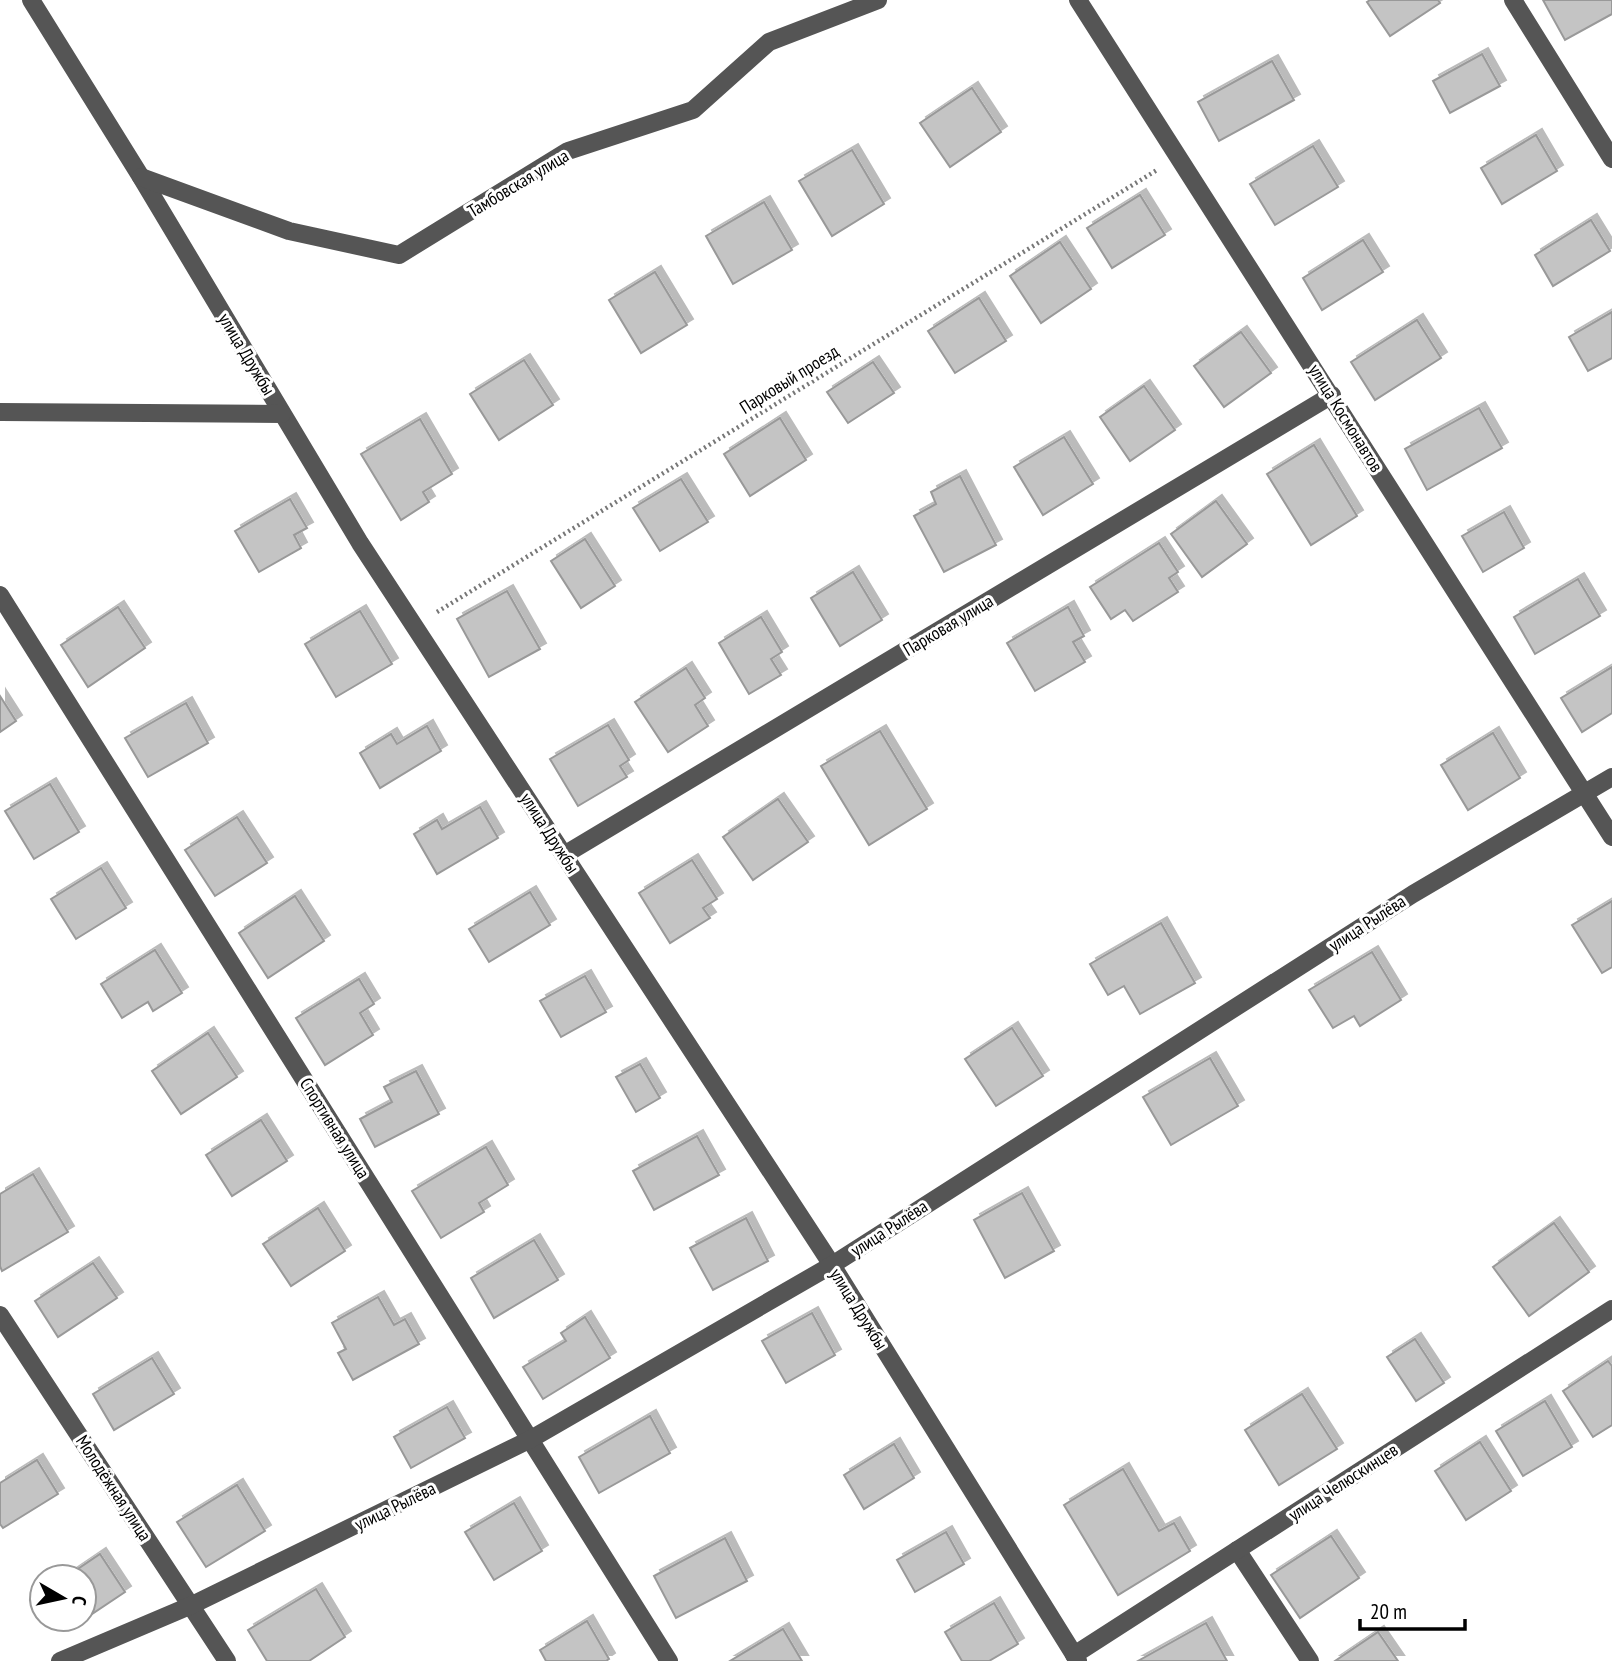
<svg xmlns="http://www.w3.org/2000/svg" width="1612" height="1661" font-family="'PT Sans Narrow',sans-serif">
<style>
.building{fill:#c4c4c4;stroke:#999;stroke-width:2;filter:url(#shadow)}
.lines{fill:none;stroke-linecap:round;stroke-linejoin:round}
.path{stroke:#777;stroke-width:4.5;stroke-dasharray:2 3.5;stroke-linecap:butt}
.minor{stroke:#555;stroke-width:18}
.labels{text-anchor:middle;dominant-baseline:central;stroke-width:6;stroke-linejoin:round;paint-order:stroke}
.street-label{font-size:18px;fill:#000;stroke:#fff}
</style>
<defs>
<filter id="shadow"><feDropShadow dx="6" dy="-6" stdDeviation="0" flood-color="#0004"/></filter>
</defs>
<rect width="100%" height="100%" fill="#fff"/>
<g class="building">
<path d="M1370 0H1438L1440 3 1390 36 1367 2Z"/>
<path d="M1543 0H1612V14L1565 40Z"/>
<path d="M1482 54 1500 86 1450 113 1433 81Z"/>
<path d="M1272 61 1294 100 1219 141 1198 102Z"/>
<path d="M972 88 1001 132 950 167 920 123Z"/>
<path d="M1536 135 1557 171 1502 204 1481 168Z"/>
<path d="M1313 146 1338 187 1275 225 1250 184Z"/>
<path d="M852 150 884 204 832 236 799 181Z"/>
<path d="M1140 195 1165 235 1112 268 1087 228Z"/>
<path d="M764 202 792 250 733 284 706 236Z"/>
<path d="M1591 220 1610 251 1553 286 1535 255Z"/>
<path d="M1363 240 1383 272 1322 310 1303 278Z"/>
<path d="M1060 242 1091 289 1041 323 1010 276Z"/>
<path d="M655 272 687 325 641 353 609 300Z"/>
<path d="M979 298 1006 341 955 373 928 331Z"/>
<path d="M1612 312V358L1588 371 1569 337Z"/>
<path d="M1417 320 1441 358 1375 400 1351 362Z"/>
<path d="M1241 332 1271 373 1224 407 1194 366Z"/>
<path d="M524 360 553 405 499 440 470 394Z"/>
<path d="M873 362 894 393 848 423 827 392Z"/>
<path d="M1144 386 1175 430 1130 461 1100 417Z"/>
<path d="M1479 408 1502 448 1427 490 1405 449Z"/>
<path d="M780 418 806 460 750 496 724 454Z"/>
<path d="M420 419 452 474 423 492 429 502 401 520 361 454Z"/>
<path d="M1064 437 1093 484 1043 515 1014 467Z"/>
<path d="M1314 445 1357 516 1311 545 1267 474Z"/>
<path d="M960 476 996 545 944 572 914 516 936 504 931 492Z"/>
<path d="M681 479 708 522 660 551 633 508Z"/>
<path d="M290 499 307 528 294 535 301 548 259 572 235 531Z"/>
<path d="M1216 501 1247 544 1202 577 1171 534Z"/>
<path d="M1504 512 1524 548 1483 572 1462 536Z"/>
<path d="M585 539 615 586 581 608 551 561Z"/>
<path d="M1159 543 1178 572 1169 578 1178 592 1133 621 1125 610 1111 619 1090 587Z"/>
<path d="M853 572 882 620 840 646 811 598Z"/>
<path d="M1578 579 1600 616 1535 654 1514 617Z"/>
<path d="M507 591 540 649 489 677 457 619Z"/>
<path d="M118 607 145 648 88 687 61 645Z"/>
<path d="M1068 607 1084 636 1073 642 1085 662 1035 691 1007 643Z"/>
<path d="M360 611 392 664 336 697 305 644Z"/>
<path d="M761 617 782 652 771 659 781 675 749 694 719 643Z"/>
<path d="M1612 667V713L1582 732 1561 698Z"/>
<path d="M686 668 705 698 695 705 708 726 668 752 635 702Z"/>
<path d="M0 696 16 721 0 732Z"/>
<path d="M186 703 208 743 148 777 125 738Z"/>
<path d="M608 725 629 760 620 766 627 777 578 806 550 759Z"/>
<path d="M427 726 441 751 380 788 360 753 391 734 397 744Z"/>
<path d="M880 731 927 809 869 845 821 766Z"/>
<path d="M1493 733 1520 778 1468 810 1441 765Z"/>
<path d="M50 784 79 832 34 859 5 811Z"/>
<path d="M778 799 808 842 753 880 723 837Z"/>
<path d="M480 807 498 838 437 874 414 834 437 820 442 829Z"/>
<path d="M237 817 267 863 215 896 185 850Z"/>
<path d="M692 860 717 899 703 908 710 918 670 943 639 893Z"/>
<path d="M101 868 126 908 76 939 51 899Z"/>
<path d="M530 892 550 925 489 962 469 929Z"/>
<path d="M295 896 324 941 268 978 239 933Z"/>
<path d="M1612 901V967L1602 973 1572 925Z"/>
<path d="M1161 923 1195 983 1140 1014 1124 986 1108 995 1090 964Z"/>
<path d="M155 950 182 993 153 1011 148 1002 122 1018 101 984Z"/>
<path d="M1372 952 1401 1000 1360 1026 1354 1016 1333 1028 1309 990Z"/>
<path d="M585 976 606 1012 561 1037 540 1001Z"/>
<path d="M359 979 374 1004 360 1013 373 1035 325 1065 296 1018Z"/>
<path d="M1012 1028 1043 1076 996 1106 965 1059Z"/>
<path d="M208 1033 237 1077 181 1114 152 1071Z"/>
<path d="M1210 1058 1238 1106 1171 1145 1143 1097Z"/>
<path d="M640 1064 660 1098 636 1112 616 1077Z"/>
<path d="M416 1071 439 1114 375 1147 360 1119 392 1102 384 1087Z"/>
<path d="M261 1120 287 1161 232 1196 206 1155Z"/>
<path d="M697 1136 719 1175 654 1210 633 1171Z"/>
<path d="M486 1147 508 1185 479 1203 484 1212 441 1238 412 1191Z"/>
<path d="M33 1174 68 1232 2 1271 0 1266V1194Z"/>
<path d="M1022 1193 1054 1251 1005 1278 974 1220Z"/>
<path d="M318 1208 345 1251 291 1286 263 1244Z"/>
<path d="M746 1218 768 1261 713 1290 690 1248Z"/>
<path d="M1554 1223 1589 1272 1529 1316 1493 1267Z"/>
<path d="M534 1240 558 1280 494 1318 471 1278Z"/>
<path d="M93 1263 117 1298 58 1337 35 1301Z"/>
<path d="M378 1297 394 1325 405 1319 419 1344 353 1380 338 1353 346 1349 332 1323Z"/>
<path d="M812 1313 835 1355 786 1383 762 1341Z"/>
<path d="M585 1317 610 1358 543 1399 523 1367 566 1341 561 1333Z"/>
<path d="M1415 1339 1444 1383 1416 1401 1387 1357Z"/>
<path d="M152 1358 174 1394 114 1430 93 1394Z"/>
<path d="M1608 1361 1612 1366V1425L1593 1437 1563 1391Z"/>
<path d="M1302 1394 1337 1449 1279 1485 1245 1430Z"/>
<path d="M1545 1401 1572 1447 1523 1476 1496 1431Z"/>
<path d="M447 1407 465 1438 411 1468 394 1437Z"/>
<path d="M650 1416 670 1453 599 1493 579 1457Z"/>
<path d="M1480 1442 1511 1491 1466 1520 1435 1471Z"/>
<path d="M894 1444 914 1478 864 1509 844 1475Z"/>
<path d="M37 1460 58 1494 3 1528 0 1524V1483Z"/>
<path d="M1123 1469 1159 1531 1174 1523 1190 1551 1118 1595 1064 1505Z"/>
<path d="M237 1485 265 1531 206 1567 177 1522Z"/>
<path d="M514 1503 542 1551 494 1580 465 1532Z"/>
<path d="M946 1532 964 1564 915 1592 897 1560Z"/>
<path d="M1331 1536 1359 1578 1300 1618 1271 1575Z"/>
<path d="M725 1538 747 1581 676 1618 654 1576Z"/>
<path d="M100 1554 125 1592 77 1624 74 1619H84V1577H66Z"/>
<path d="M316 1589 345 1637 309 1661H267L248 1630Z"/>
<path d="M994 1603 1018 1644 989 1661H962L945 1632Z"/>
<path d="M587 1621 609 1659 606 1661H546L540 1650Z"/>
<path d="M1206 1623 1227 1661H1138Z"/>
<path d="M783 1629 802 1661H730Z"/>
<path d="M1378 1632 1398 1661H1335Z"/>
</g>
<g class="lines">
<path class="path" d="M437 612 1157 170"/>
<g class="minor">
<path d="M31 0 141 177 360 543 832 1265 1078 1661"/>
<path d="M1078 0 1612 837"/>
<path d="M1513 0 1612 159"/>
<path d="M141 177 289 231 399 255 568 151 693 110 769 42 878 0"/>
<path d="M0 412 282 414"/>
<path d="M0 595 669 1661"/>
<path d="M564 855 1332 395"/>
<path d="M0 1315 227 1661"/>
<path d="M1237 1550 1310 1661"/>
<path d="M1074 1655 1612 1309"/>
<path d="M60 1661 192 1605 531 1439 832 1265 1413 894 1612 777"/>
</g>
</g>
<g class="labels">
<g class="street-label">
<text transform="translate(518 183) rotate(-31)">Тамбовская улица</text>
<text transform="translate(247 354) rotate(59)">улица Дружбы</text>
<text transform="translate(789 379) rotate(-32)">Парковый проезд</text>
<text transform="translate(1346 418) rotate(58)">улица Космонавтов</text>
<text transform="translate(948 625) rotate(-31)">Парковая улица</text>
<text transform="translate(550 833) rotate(57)">улица Дружбы</text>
<text transform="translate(1367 923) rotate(-33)">улица Рылёва</text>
<text transform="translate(335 1128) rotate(58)">Спортивная улица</text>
<text transform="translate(889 1228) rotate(-33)">улица Рылёва</text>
<text transform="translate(859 1309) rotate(58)">улица Дружбы</text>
<text transform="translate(1343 1482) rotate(-33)">улица Челюскинцев</text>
<text transform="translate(114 1488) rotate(57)">Молодёжная улица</text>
<text transform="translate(395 1506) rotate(-26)">улица Рылёва</text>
</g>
</g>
<g transform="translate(63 1598) rotate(99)"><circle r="33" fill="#ffffff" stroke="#999999" stroke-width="2"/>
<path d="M0-5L12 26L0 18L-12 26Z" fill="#000000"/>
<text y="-10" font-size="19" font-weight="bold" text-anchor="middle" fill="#000000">С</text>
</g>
<path d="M1360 1619v10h105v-10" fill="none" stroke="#000000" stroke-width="3.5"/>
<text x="1370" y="1619" font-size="21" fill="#000000" stroke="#ffffff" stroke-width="5" paint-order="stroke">20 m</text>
</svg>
